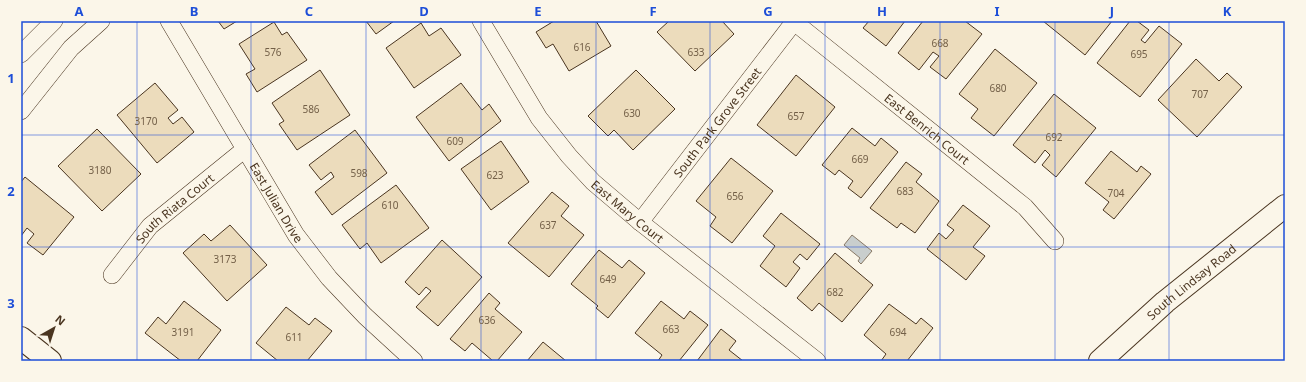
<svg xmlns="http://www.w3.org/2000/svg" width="1306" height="382" font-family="'Noto Sans',sans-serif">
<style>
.water{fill:#c9cecd;stroke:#887966}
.building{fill:#ecdcbc;stroke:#4a3520}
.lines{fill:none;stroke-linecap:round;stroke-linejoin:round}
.street-casing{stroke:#4a3520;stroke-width:18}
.secondary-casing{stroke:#4a3520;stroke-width:24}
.street{stroke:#fbf6e9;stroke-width:17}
.secondary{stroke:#fbf6e9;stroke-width:22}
.grid{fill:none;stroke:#1d4ed8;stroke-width:1;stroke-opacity:0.55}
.labels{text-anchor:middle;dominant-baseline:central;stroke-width:3;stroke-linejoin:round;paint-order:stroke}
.number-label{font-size:10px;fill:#725f47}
.street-label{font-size:12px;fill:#4a3520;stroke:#fbf6e9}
.neatline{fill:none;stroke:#1d4ed8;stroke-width:1.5}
.grid-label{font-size:13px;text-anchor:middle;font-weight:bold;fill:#1d4ed8}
</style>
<rect width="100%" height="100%" fill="#fbf6e9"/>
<path class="water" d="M852 235 872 251 861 264 858 261 860 258 844 245Z"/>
<g class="building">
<path d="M218 21H237L224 29Z"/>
<path d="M366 21H394L376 34Z"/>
<path d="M554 21H596L611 46 569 71 553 44 546 48 536 32Z"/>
<path d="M669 21H722L734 34 695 71 657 32Z"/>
<path d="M869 21H905L886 46 863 28Z"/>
<path d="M923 21H965L982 34 946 79 930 67 939 56 933 52 919 70 898 53Z"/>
<path d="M1043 21H1112L1085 55Z"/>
<path d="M1130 21H1137L1149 30 1141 40 1145 43 1159 26 1182 44 1140 97 1097 63Z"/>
<path d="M274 22 282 35 287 32 307 60 257 92 246 74 255 69 239 44Z"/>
<path d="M421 23 429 36 441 28 461 55 414 88 386 48Z"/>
<path d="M995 49 1037 83 994 136 971 118 978 109 959 94Z"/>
<path d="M1196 59 1219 81 1227 73 1242 87 1197 137 1158 100Z"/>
<path d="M320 70 350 115 297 150 279 124 284 121 272 103Z"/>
<path d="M636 70 675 109 633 150 614 130 608 136 588 116Z"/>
<path d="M796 75 835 107 796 156 757 125Z"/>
<path d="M155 83 178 110 168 118 173 124 182 117 194 132 157 163 117 115Z"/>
<path d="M461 83 482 110 489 104 501 121 449 161 416 117Z"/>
<path d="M1054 94 1096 128 1056 177 1042 165 1050 155 1045 150 1035 163 1013 145Z"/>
<path d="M852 128 875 146 881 138 898 152 861 198 848 188 853 181 839 170 835 175 822 165Z"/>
<path d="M97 129 141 174 102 211 58 166Z"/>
<path d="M355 130 387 173 332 215 315 192 334 177 331 172 321 180 309 165Z"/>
<path d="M501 141 529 182 491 210 461 169Z"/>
<path d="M1111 151 1137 172 1141 166 1151 174 1114 219 1103 210 1109 202 1085 183Z"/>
<path d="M731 158 773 191 732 243 710 226 716 217 696 201Z"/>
<path d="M906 162 922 174 916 182 939 201 915 233 901 223 897 228 870 208Z"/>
<path d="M25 177 74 217 43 255 27 243 34 234 27 228 21 236V182Z"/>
<path d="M396 185 429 228 381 263 367 243 360 249 342 225Z"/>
<path d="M552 192 569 206 561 216 584 235 549 277 508 243Z"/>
<path d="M963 205 990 226 973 247 985 256 966 280 927 249 939 233 946 239 954 230 947 225Z"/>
<path d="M781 213 820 244 807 260 800 254 793 262 800 268 786 287 760 266 775 246 763 236Z"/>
<path d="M230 225 267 265 227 301 183 253 204 234 211 241Z"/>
<path d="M442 240 482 277 438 326 416 307 431 291 426 287 419 295 405 282Z"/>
<path d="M599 250 622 268 629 260 645 273 608 318 596 308 598 306 571 284Z"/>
<path d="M835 253 873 285 842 322 819 303 812 311 797 298Z"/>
<path d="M489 293 500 303 495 309 522 332 497 361H493L472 343 465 351 450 339Z"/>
<path d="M184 301 221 330 197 361H181L145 333 158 317 166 324Z"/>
<path d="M661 301 684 319 690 311 708 325 679 361H658L662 355 635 333Z"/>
<path d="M889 304 916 324 921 318 933 328 907 361H881L886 354 864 335Z"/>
<path d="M286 307 309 325 315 318 332 331 307 361H278L256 343Z"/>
<path d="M721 329 736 341 729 350 743 361H697Z"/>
<path d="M543 342 566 361H527Z"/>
</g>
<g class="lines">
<defs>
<g id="street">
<path id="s1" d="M169 21 296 235 329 278 365 316 414 361"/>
<path id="s2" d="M481 21 539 118 569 156 593 182 640 222 817 361"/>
<path id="s3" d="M793 21 1025 207 1055 241"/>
<path d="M21 54 54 21"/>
<path d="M21 111 71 48 101 21"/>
<path id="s4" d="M640 222 794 22"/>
<path id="s5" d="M112 275 150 226 245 149"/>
</g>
<g id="secondary">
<path d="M21 338 50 361"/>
<path id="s6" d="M1100 361 1165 302 1285 206"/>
</g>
</defs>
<use href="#street" class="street-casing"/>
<use href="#secondary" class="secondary-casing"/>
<use href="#street" class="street"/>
<use href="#secondary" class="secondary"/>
</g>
<path class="grid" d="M137 21V361M251 21V361M366 21V361M481 21V361M596 21V361M710 21V361M825 21V361M940 21V361M1055 21V361M1169 21V361M21 135H1285M21 247H1285"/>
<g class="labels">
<g class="number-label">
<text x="940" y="43">668</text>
<text x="582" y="47">616</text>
<text x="273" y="52">576</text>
<text x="696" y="52">633</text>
<text x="1139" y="54">695</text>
<text x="998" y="88">680</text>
<text x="1200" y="94">707</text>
<text x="311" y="109">586</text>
<text x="632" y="113">630</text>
<text x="796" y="116">657</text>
<text x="146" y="121">3170</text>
<text x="1054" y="137">692</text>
<text x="455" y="141">609</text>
<text x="860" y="159">669</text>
<text x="100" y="170">3180</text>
<text x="359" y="173">598</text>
<text x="495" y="175">623</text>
<text x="905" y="191">683</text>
<text x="1116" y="193">704</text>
<text x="735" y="196">656</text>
<text x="390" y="205">610</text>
<text x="548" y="225">637</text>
<text x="225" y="259">3173</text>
<text x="608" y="279">649</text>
<text x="835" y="292">682</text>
<text x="487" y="320">636</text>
<text x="671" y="329">663</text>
<text x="183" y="332">3191</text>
<text x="898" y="332">694</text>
<text x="294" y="337">611</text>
</g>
<g class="street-label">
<text stroke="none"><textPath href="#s4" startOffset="126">South Park Grove Street</textPath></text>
<text stroke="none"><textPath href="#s3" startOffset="172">East Benrich Court</textPath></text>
<text stroke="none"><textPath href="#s1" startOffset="211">East Julian Drive</textPath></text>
<text stroke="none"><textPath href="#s5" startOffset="92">South Riata Court</textPath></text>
<text stroke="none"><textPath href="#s2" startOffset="242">East Mary Court</textPath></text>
<text stroke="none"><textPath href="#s6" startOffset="121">South Lindsay Road</textPath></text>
</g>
</g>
<rect width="1306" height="382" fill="none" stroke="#fbf6e9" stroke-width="44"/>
<g transform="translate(54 328) rotate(39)" stroke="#fbf6e9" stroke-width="3" paint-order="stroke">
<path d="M0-3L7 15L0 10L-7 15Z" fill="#4a3520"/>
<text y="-6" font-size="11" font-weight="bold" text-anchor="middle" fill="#4a3520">N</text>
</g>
<rect x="22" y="22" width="1262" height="338" class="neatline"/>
<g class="grid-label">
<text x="79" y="16">A</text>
<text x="194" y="16">B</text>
<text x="309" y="16">C</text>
<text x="424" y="16">D</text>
<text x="538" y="16">E</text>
<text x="653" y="16">F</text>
<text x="768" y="16">G</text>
<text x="882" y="16">H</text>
<text x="997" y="16">I</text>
<text x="1112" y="16">J</text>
<text x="1227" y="16">K</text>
<text x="11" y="83">1</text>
<text x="11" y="196">2</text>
<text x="11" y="308">3</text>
</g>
</svg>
